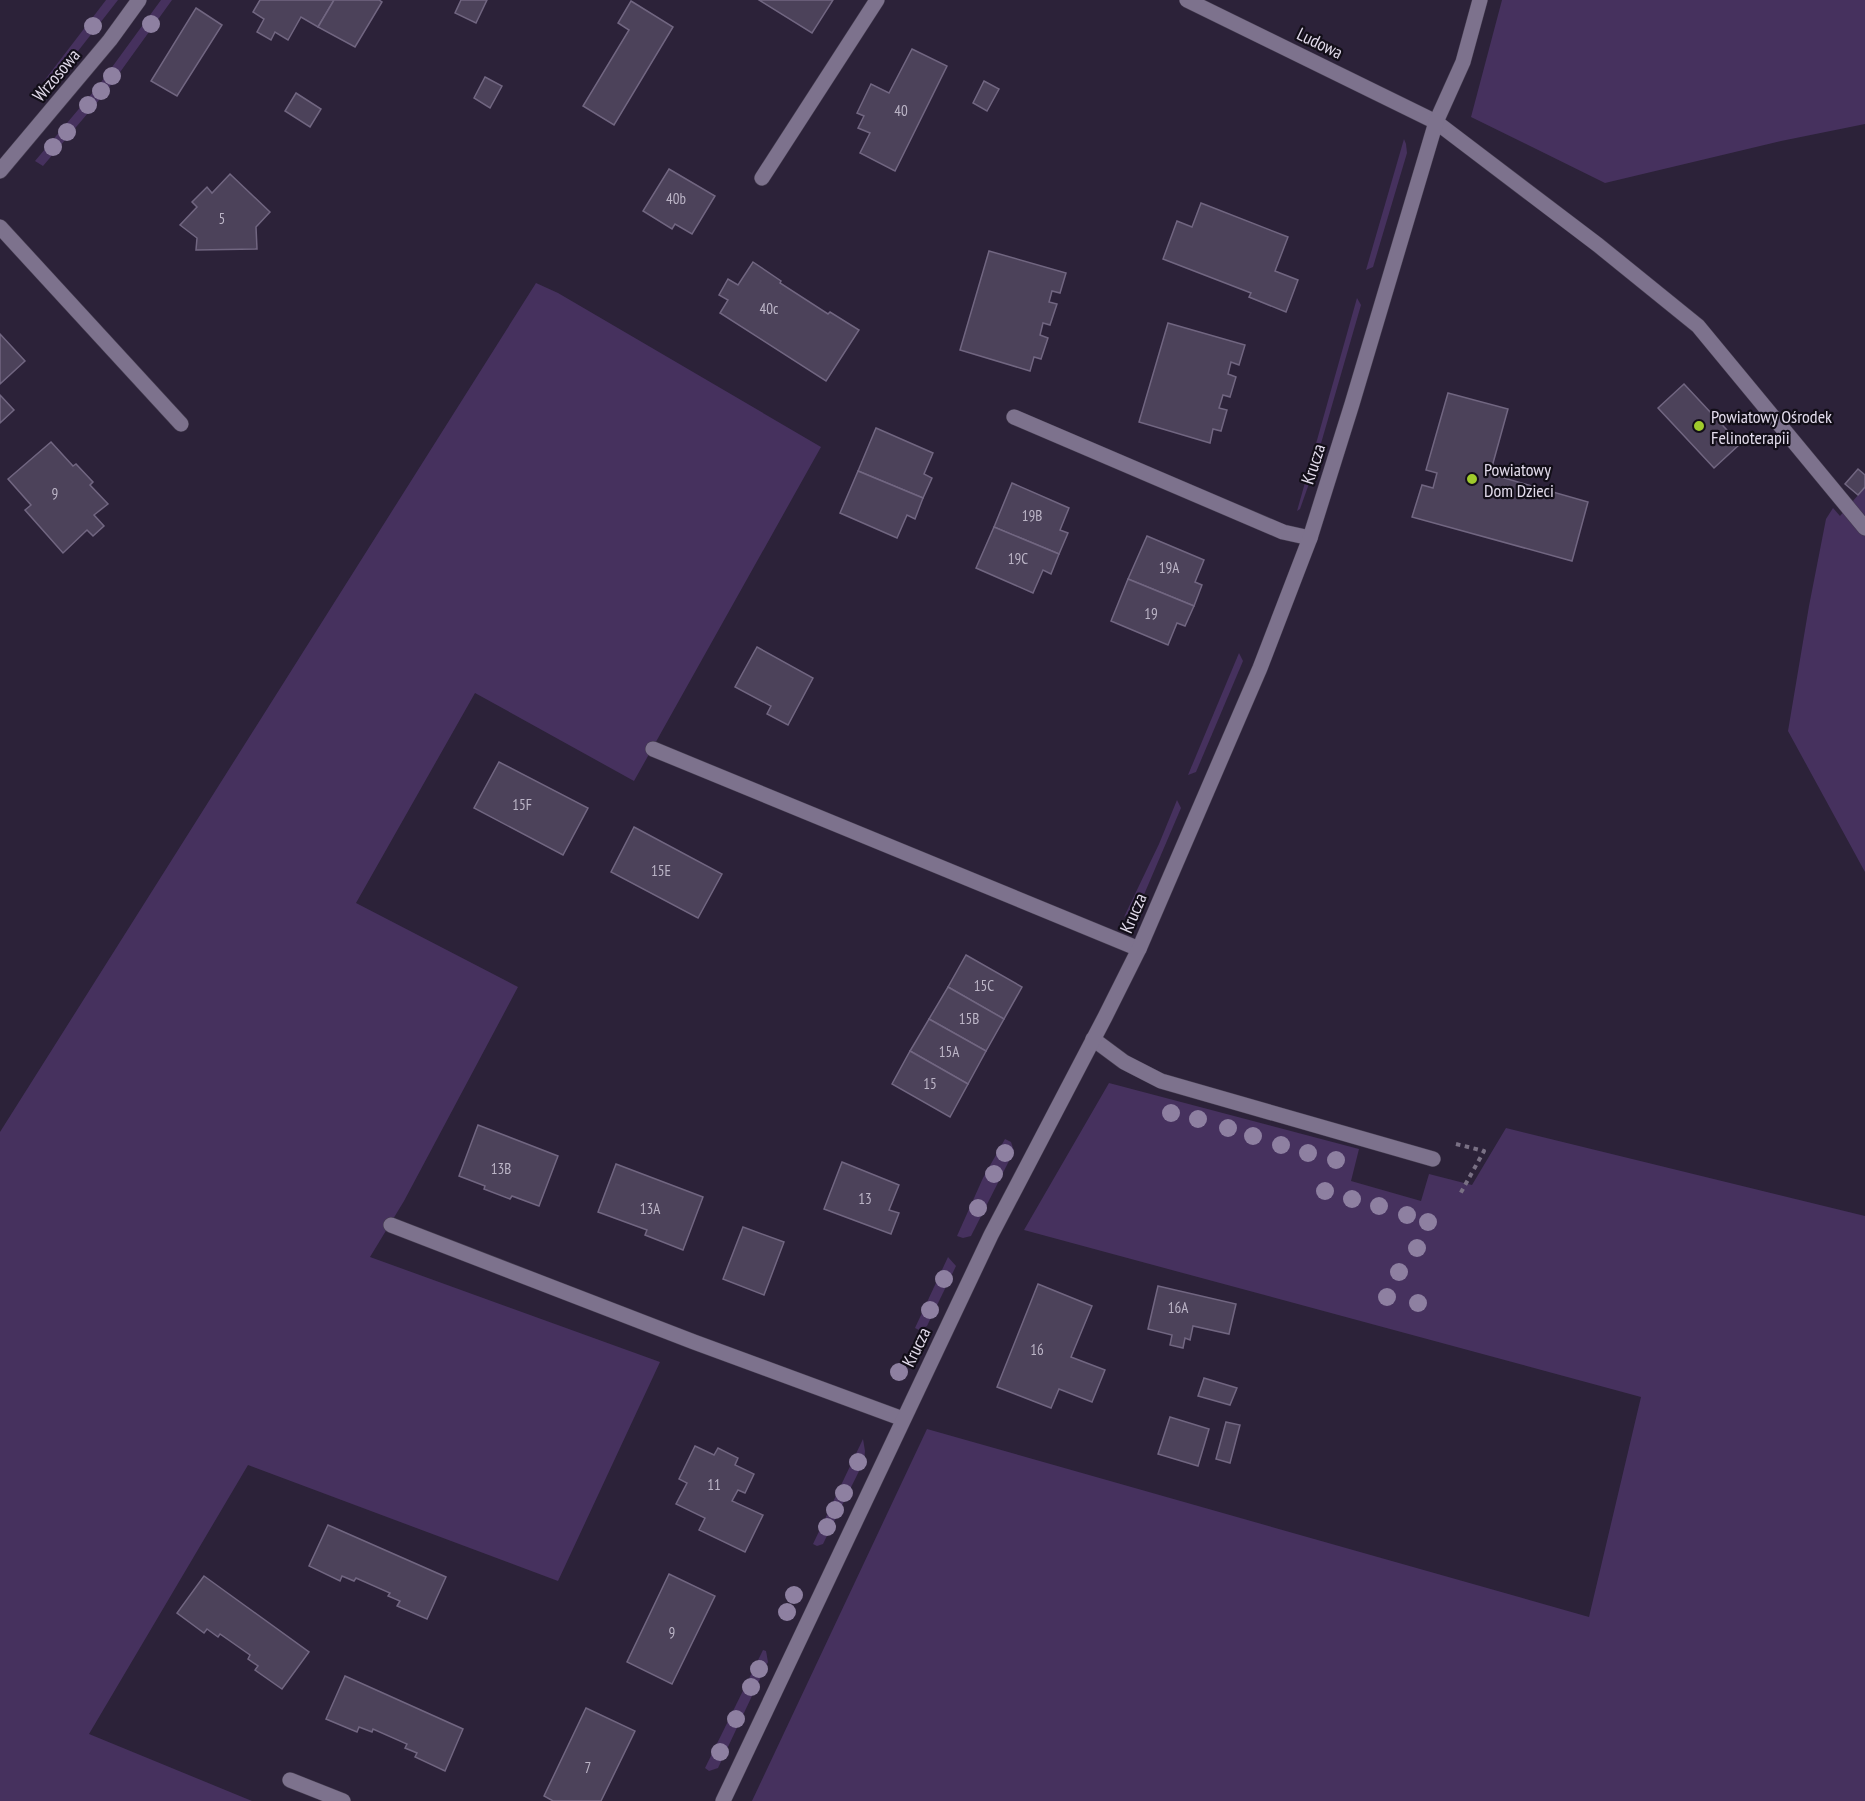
<svg xmlns="http://www.w3.org/2000/svg" width="1865" height="1801" font-family="'PT Sans Narrow',sans-serif">
<style>
.green{fill:#46315e}
.building{fill:#4c425a;stroke:#716681;stroke-width:1.5}
.lines{fill:none;stroke-linecap:round;stroke-linejoin:round}
.minor-casing{stroke:#453d50;stroke-width:16}
.path{stroke:#797084;stroke-width:4;stroke-dasharray:4.5 4.5;stroke-linecap:butt}
.minor{stroke:#7d728d;stroke-width:15}
.tree{fill:#8e80a1}
.poi-dot{fill:#9fca2c;stroke:#120e18;stroke-width:2}
.labels{text-anchor:middle;dominant-baseline:central;stroke-width:4.5;stroke-linejoin:round;paint-order:stroke}
.number-label{font-size:15px;fill:#bcb5c7}
.street-label{font-size:18px;fill:#e2dbeb;stroke:#120e18}
.poi-label{font-size:18px;fill:#e2dbeb;stroke:#120e18;text-anchor:start}
</style>
<rect width="100%" height="100%" fill="#2c2239"/>
<g class="green">
<path d="M106 0H118L53 83 46 84 44 81Z"/>
<path d="M161 0H172L105 93 43 166 35 161 99 85Z"/>
<path d="M1502 0H1865V124L1781 141 1605 183 1471 117Z"/>
<path d="M1404 139 1406 144 1407 153 1373 267 1366 270Z"/>
<path d="M536 283 558 293 821 447 634 781 475 693 356 903 518 987 404 1201 370 1257 660 1362 558 1581 248 1465 89 1734 252 1801H0V1132Z"/>
<path d="M1357 298 1361 305 1311 478 1300 509 1297 511Z"/>
<path d="M1865 487V872L1788 731 1809 606 1826 519 1833 508 1840 516Z"/>
<path d="M1239 653 1243 661 1196 772 1188 775Z"/>
<path d="M1177 800 1181 808 1140 904 1124 917 1159 844Z"/>
<path d="M1109 1083 1359 1149 1351 1181 1421 1201 1429 1174 1472 1185 1506 1128 1865 1216V1801H752L927 1429 1589 1617 1641 1397 1024 1230Z"/>
<path d="M1005 1139 1011 1142 1014 1151 971 1236 963 1238 957 1236 983 1178Z"/>
<path d="M948 1257 956 1266 927 1326 919 1330 915 1328Z"/>
<path d="M863 1439 865 1451 864 1461 823 1544 817 1546 813 1544Z"/>
<path d="M763 1650 766 1651 768 1662 718 1768 709 1771 705 1768Z"/>
</g>
<g class="building">
<path d="M260 0H334L318 27 301 17 288 40 275 32 271 40 257 32 264 19 253 12Z"/>
<path d="M334 0H379L382 2 355 47 318 27Z"/>
<path d="M461 0H487L476 23 455 13Z"/>
<path d="M759 0H833L812 33Z"/>
<path d="M631 1 673 27 614 125 583 106 629 30 618 23Z"/>
<path d="M196 8 222 25 177 96 151 81Z"/>
<path d="M912 49 947 66 895 171 860 153 870 133 858 128 864 116 857 113 871 84 889 93Z"/>
<path d="M485 77 502 86 490 108 474 98Z"/>
<path d="M984 81 999 89 987 111 973 103Z"/>
<path d="M296 93 321 109 310 127 285 111Z"/>
<path d="M669 169 715 196 692 234 675 224 672 229 643 211Z"/>
<path d="M230 174 270 212 256 227 257 249 196 250 197 238 180 225 197 207 192 202 207 187 212 193Z"/>
<path d="M1201 203 1288 237 1275 271 1298 280 1286 312 1249 297 1251 293 1163 259 1177 221 1192 227Z"/>
<path d="M989 251 1066 273 1060 293 1052 291 1049 302 1057 304 1050 325 1043 323 1040 335 1048 338 1041 359 1034 357 1030 371 960 350Z"/>
<path d="M753 262 781 281 780 283 828 314 830 312 859 330 826 381 720 313 728 300 719 295 728 279 738 285Z"/>
<path d="M1168 323 1245 345 1239 365 1231 362 1228 374 1236 377 1230 397 1223 395 1219 408 1227 410 1221 431 1213 429 1210 443 1139 422Z"/>
<path d="M0 334 25 361 0 384Z"/>
<path d="M1684 384 1740 444 1714 468 1658 408Z"/>
<path d="M1448 393 1508 409 1490 474 1588 502 1572 561 1412 517 1422 485 1433 488 1437 473 1426 470Z"/>
<path d="M0 395 14 410 0 423Z"/>
<path d="M876 428 933 453 924 474 932 478 923 498 858 471Z"/>
<path d="M51 442 73 466 76 464 93 482 90 485 108 504 94 515 104 526 93 536 87 530 63 553 25 510 31 505 8 479Z"/>
<path d="M1858 469 1865 475V487L1858 495 1845 484Z"/>
<path d="M858 471 923 498 915 519 907 515 897 538 840 513Z"/>
<path d="M1012 483 1069 508 1060 530 1068 533 1059 554 994 527Z"/>
<path d="M994 527 1059 554 1051 574 1043 570 1033 593 976 568Z"/>
<path d="M1147 536 1204 560 1195 582 1202 585 1194 606 1128 579Z"/>
<path d="M1128 579 1194 606 1185 626 1177 623 1168 645 1111 621Z"/>
<path d="M757 647 813 678 788 725 767 714 771 706 735 687Z"/>
<path d="M499 762 588 808 563 855 474 808Z"/>
<path d="M634 827 722 874 698 918 611 872Z"/>
<path d="M966 955 1022 987 1004 1019 948 987Z"/>
<path d="M948 987 1004 1019 986 1051 929 1019Z"/>
<path d="M929 1019 986 1051 968 1084 910 1051Z"/>
<path d="M910 1051 968 1084 950 1117 892 1084Z"/>
<path d="M478 1125 558 1156 539 1206 512 1196 510 1199 484 1189 485 1186 459 1176Z"/>
<path d="M842 1162 899 1185 889 1210 899 1213 891 1234 824 1209Z"/>
<path d="M616 1164 703 1197 683 1250 645 1235 647 1230 598 1212Z"/>
<path d="M743 1227 784 1242 764 1295 723 1279Z"/>
<path d="M1038 1284 1092 1306 1071 1357 1105 1370 1092 1402 1059 1389 1051 1408 997 1387Z"/>
<path d="M1158 1286 1236 1304 1229 1334 1193 1326 1190 1340 1185 1338 1183 1348 1170 1345 1172 1335 1148 1329Z"/>
<path d="M1204 1378 1237 1388 1230 1405 1198 1396Z"/>
<path d="M1170 1417 1209 1429 1198 1466 1158 1454Z"/>
<path d="M1226 1422 1240 1425 1230 1463 1216 1459Z"/>
<path d="M695 1446 714 1455 718 1448 738 1458 735 1465 754 1474 745 1493 738 1490 732 1501 763 1515 745 1552 699 1530 705 1518 676 1504 687 1483 679 1479Z"/>
<path d="M328 1525 446 1577 427 1619 397 1606 400 1601 388 1596 390 1593 356 1578 354 1581 342 1576 340 1581 309 1566Z"/>
<path d="M669 1574 715 1596 672 1684 627 1662Z"/>
<path d="M204 1576 309 1652 282 1689 255 1670 258 1666 248 1659 250 1655 220 1634 218 1637 207 1629 204 1633 177 1613Z"/>
<path d="M345 1676 463 1729 445 1771 415 1757 417 1753 405 1748 407 1744 373 1729 372 1732 359 1727 357 1732 326 1719Z"/>
<path d="M586 1708 635 1731 601 1801H553L544 1796Z"/>
</g>
<g class="lines">
<defs>
<g id="minor">
<path d="M1187 0 1436 122 1598 245 1698 326 1865 528"/>
<path d="M0 171 110 40 139 0"/>
<path d="M762 178 877 0"/>
<path d="M0 227 181 424"/>
<path d="M1014 417 1283 532 1310 538"/>
<path d="M653 749 1139 949"/>
<path d="M1093 1039 1124 1062 1161 1081 1433 1159"/>
<path d="M391 1225 694 1342 903 1419"/>
<path d="M290 1780 343 1801"/>
<path d="M723 1801 991 1235 1105 1017 1139 949 1260 668 1310 538 1352 404 1436 122 1463 62 1480 0"/>
</g>
</defs>
<use href="#minor" class="minor-casing"/>
<path class="path" d="M1456 1144 1484 1151 1459 1196"/>
<use href="#minor" class="minor"/>
</g>
<g class="tree">
<circle cx="151" cy="24" r="9"/>
<circle cx="93" cy="26" r="9"/>
<circle cx="112" cy="76" r="9"/>
<circle cx="101" cy="91" r="9"/>
<circle cx="88" cy="105" r="9"/>
<circle cx="67" cy="132" r="9"/>
<circle cx="53" cy="147" r="9"/>
<circle cx="1171" cy="1113" r="9"/>
<circle cx="1198" cy="1119" r="9"/>
<circle cx="1228" cy="1128" r="9"/>
<circle cx="1253" cy="1136" r="9"/>
<circle cx="1281" cy="1145" r="9"/>
<circle cx="1005" cy="1153" r="9"/>
<circle cx="1308" cy="1153" r="9"/>
<circle cx="1336" cy="1160" r="9"/>
<circle cx="994" cy="1174" r="9"/>
<circle cx="1325" cy="1191" r="9"/>
<circle cx="1352" cy="1199" r="9"/>
<circle cx="1379" cy="1206" r="9"/>
<circle cx="978" cy="1208" r="9"/>
<circle cx="1407" cy="1215" r="9"/>
<circle cx="1428" cy="1222" r="9"/>
<circle cx="1417" cy="1248" r="9"/>
<circle cx="1399" cy="1272" r="9"/>
<circle cx="944" cy="1279" r="9"/>
<circle cx="1387" cy="1297" r="9"/>
<circle cx="1418" cy="1303" r="9"/>
<circle cx="930" cy="1310" r="9"/>
<circle cx="899" cy="1372" r="9"/>
<circle cx="858" cy="1462" r="9"/>
<circle cx="844" cy="1493" r="9"/>
<circle cx="835" cy="1510" r="9"/>
<circle cx="827" cy="1527" r="9"/>
<circle cx="794" cy="1595" r="9"/>
<circle cx="787" cy="1612" r="9"/>
<circle cx="759" cy="1669" r="9"/>
<circle cx="751" cy="1687" r="9"/>
<circle cx="736" cy="1719" r="9"/>
<circle cx="720" cy="1752" r="9"/>
</g>
<g class="poi-dot">
<circle cx="1699" cy="426" r="6"/>
<circle cx="1472" cy="479" r="6"/>
</g>
<g class="labels">
<g class="number-label">
<text x="901" y="110">40</text>
<text x="676" y="198">40b</text>
<text x="222" y="218">5</text>
<text x="769" y="308">40c</text>
<text x="55" y="493">9</text>
<text x="1032" y="515">19B</text>
<text x="1018" y="558">19C</text>
<text x="1169" y="567">19A</text>
<text x="1151" y="613">19</text>
<text x="522" y="804">15F</text>
<text x="661" y="870">15E</text>
<text x="984" y="985">15C</text>
<text x="969" y="1018">15B</text>
<text x="949" y="1051">15A</text>
<text x="930" y="1083">15</text>
<text x="501" y="1168">13B</text>
<text x="865" y="1198">13</text>
<text x="650" y="1208">13A</text>
<text x="1178" y="1307">16A</text>
<text x="1037" y="1349">16</text>
<text x="714" y="1484">11</text>
<text x="672" y="1632">9</text>
<text x="588" y="1767">7</text>
</g>
<g class="street-label">
<text transform="translate(1320 43) rotate(26)">Ludowa</text>
<text transform="translate(56 75) rotate(-50)">Wrzosowa</text>
<text transform="translate(1313 464) rotate(-72)">Krucza</text>
<text transform="translate(1133 913) rotate(-67)">Krucza</text>
<text transform="translate(916 1347) rotate(-64)">Krucza</text>
</g>
<g class="poi-label">
<text x="1711" y="416">Powiatowy Ośrodek<tspan x="1711" dy="21">Felinoterapii</tspan></text>
<text x="1484" y="469">Powiatowy<tspan x="1484" dy="21">Dom Dzieci</tspan></text>
</g>
</g>
</svg>
